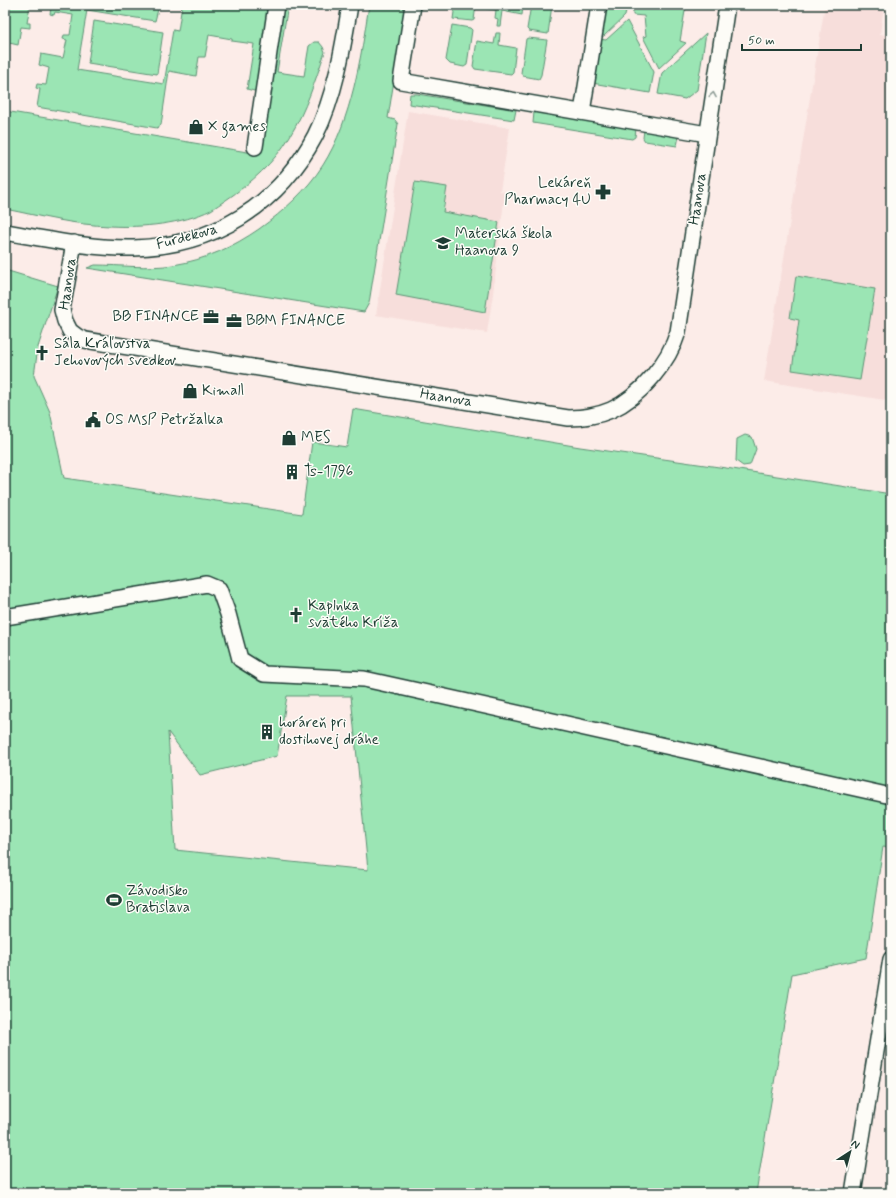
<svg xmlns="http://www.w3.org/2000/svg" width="896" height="1198" font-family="Mynerve,sans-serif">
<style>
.built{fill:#f7dedb}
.green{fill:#9be5b4;stroke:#5d9174;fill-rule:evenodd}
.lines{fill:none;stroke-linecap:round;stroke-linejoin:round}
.minor-casing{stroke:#1f3d34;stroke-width:18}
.minor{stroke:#fdfcf7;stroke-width:15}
.oneway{stroke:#8e9c96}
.labels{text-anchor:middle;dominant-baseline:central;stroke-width:3;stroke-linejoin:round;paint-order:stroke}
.poi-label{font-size:15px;fill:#1f3d34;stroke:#fdfcf7;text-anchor:start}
.street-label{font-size:15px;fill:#1f3d34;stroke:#fdfcf7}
</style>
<rect width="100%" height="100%" fill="#fcece8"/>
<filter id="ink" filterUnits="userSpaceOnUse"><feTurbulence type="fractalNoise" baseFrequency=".025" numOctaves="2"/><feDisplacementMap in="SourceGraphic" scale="8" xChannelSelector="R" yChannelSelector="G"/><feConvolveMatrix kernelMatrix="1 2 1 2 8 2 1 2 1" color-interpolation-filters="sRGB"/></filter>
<g filter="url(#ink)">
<g class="built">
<path d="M825 5H884L880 34 891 36V401L764 381Z"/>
<path d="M408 111 510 128 500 191 505 192 493 294 487 333 376 315Z"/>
</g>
<g class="green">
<path d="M5 5H30L27 23H30V28L21 27 18 45 5 42Z"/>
<path d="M31 5H159L155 21 87 10 77 70 164 84 173 30 178 31 182 5H271L258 87 254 91 247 89 254 44 232 41V39L209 35 205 57H199L196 76 169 71 161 125 157 128 37 107 40 89 36 88 37 84 46 85 49 68 39 65 41 54 63 58 67 40 63 39 64 35H70L73 15 55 12 54 15 50 14 51 8Z"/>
<path d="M282 5H288L277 72 304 76 309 46 314 42H319L323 47 325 52C315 81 306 110 290 136 275 162 251 183 226 200 221 203 216 207 211 210 182 224 142 228 110 226 74 225 40 216 5 209V111L259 154Z"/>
<path d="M369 5H406L388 118 395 120 398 124 369 303 364 312 87 268 95 265C121 265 147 269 173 265 205 260 233 247 259 229 284 211 307 190 323 165 352 119 361 57 369 5Z"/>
<path d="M455 5H476L474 20 472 21 453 19Z"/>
<path d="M483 5H523L522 15 502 11 500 26H497L498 19 495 18 496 10 482 8Z"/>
<path d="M531 5H552L548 34 529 31 527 29Z"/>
<path d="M604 5H627L625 16 604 36 599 35Z"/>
<path d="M633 5H686L680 41 686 43 659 68 643 37 646 36 644 16 633 15Z"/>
<path d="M94 21 163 32 157 74 88 63Z"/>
<path d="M627 21 654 72 650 93 592 83 599 39 606 40Z"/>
<path d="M452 25 470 28 472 30 467 65 464 67 450 64 446 60Z"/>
<path d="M496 33H500L499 45 516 48 513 72 511 74 475 69 473 66 477 41 494 44Z"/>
<path d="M706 33 697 90 685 99 658 94 662 73Z"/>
<path d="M528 38 547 40 541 75 539 79 523 76 521 73 526 39Z"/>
<path d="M410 94H417L516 110 514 120 409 104Z"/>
<path d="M534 112 636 129 635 137 632 139 533 123Z"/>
<path d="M644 130 679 136 677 146 645 141 643 138Z"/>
<path d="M415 182 447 187 443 212 499 222 485 312 396 295Z"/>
<path d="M5 270 58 286 38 347 34 376 50 412 64 478 302 514 312 442 347 447 353 409 580 447 726 468 891 494V848L883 847 866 958 792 974 756 1193H5ZM287 696H351L368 870 175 850 168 732 200 775 277 756Z"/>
<path d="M796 276 875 289 860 380 792 370 799 320 790 318Z"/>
<path d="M745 435 752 437 756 449 750 465 743 466 736 461 737 439Z"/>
</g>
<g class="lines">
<defs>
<g id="minor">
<path d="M413 5 401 81 707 134"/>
<path d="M582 112 599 5"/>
<path d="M255 147 276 5"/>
<path d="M5 232C47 239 91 249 134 248 213 246 278 206 315 136 335 97 343 48 350 5"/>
<path d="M74 243 62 310 65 321 70 331 78 337 85 340 568 418C583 418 597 416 611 410 640 397 669 362 678 332L727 5"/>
<path d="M5 617 207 584 219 589 228 614 240 659 264 674 364 679 891 796"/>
<path d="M853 1193 891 959"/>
</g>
</defs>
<use href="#minor" class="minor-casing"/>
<use href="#minor" class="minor"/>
</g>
<defs><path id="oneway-chevron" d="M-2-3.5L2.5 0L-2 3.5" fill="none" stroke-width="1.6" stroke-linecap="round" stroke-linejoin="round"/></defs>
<use class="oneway" href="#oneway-chevron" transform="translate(713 95) rotate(-81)"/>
</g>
<defs>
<symbol id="shop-bare" viewBox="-9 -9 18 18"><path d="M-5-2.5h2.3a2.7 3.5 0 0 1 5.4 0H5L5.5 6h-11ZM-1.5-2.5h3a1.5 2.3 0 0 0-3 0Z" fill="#1f3d34" stroke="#fdfcf7" stroke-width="2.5" paint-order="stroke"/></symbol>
<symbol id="pharmacy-bare" viewBox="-9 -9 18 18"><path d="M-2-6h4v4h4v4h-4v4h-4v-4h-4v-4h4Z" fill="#1f3d34" stroke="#fdfcf7" stroke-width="2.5" paint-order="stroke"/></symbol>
<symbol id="school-bare" viewBox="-9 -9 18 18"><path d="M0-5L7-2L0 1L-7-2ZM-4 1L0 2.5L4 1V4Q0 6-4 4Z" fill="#1f3d34" stroke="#fdfcf7" stroke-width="2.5" paint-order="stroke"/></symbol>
<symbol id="office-bare" viewBox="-9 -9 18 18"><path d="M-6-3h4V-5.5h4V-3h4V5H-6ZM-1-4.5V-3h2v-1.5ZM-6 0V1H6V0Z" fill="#1f3d34" stroke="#fdfcf7" stroke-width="2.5" paint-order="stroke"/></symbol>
<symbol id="church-bare" viewBox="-9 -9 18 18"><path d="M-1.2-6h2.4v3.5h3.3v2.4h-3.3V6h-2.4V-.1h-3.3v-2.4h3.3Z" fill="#1f3d34" stroke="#fdfcf7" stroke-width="2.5" paint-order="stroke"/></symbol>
<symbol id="civic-bare" viewBox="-9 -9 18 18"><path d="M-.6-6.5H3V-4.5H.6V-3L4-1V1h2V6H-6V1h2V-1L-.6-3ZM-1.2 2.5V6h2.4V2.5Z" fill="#1f3d34" stroke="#fdfcf7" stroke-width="2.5" paint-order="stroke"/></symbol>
<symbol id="building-bare" viewBox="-9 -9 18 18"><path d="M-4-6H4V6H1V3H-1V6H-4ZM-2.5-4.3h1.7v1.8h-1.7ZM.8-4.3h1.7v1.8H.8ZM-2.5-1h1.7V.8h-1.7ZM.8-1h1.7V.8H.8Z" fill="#1f3d34" stroke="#fdfcf7" stroke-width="2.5" paint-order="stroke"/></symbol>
<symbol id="stadium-bare" viewBox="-9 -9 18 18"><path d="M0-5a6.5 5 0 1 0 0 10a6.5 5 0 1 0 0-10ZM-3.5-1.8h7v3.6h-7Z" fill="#1f3d34" stroke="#fdfcf7" stroke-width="2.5" paint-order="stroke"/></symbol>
</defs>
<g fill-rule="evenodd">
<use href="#shop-bare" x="185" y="116" width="22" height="22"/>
<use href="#pharmacy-bare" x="592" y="181" width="22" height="22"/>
<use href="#school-bare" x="432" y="232" width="22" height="22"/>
<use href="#office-bare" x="200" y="306" width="22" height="22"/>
<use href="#office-bare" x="223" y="310" width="22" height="22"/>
<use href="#church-bare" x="31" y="342" width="22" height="22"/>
<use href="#shop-bare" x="179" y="380" width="22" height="22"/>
<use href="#civic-bare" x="82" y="409" width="22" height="22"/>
<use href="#shop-bare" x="278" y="427" width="22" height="22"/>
<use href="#building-bare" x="281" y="461" width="22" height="22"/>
<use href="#church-bare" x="285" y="604" width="22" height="22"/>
<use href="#building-bare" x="256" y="721" width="22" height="22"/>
<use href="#stadium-bare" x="103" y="889" width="22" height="22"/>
</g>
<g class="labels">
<g class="poi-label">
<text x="208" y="127">X games</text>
<text x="591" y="183" text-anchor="end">Lekáreň<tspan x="591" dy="17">Pharmacy 4U</tspan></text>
<text x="455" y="234">Materská škola<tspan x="455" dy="17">Haanova 9</tspan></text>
<text x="199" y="317" text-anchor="end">BB FINANCE</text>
<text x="246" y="321">BBM FINANCE</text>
<text x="54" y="344">Sála Kráľovstva<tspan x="54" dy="17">Jehovových svedkov</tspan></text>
<text x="202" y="391">Kimall</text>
<text x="105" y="420">OS MsP Petržalka</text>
<text x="301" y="438">MES</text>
<text x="304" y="472">Ts-1796</text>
<text x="308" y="606">Kaplnka<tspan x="308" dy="17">svätého Kríža</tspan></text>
<text x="279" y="723">horáreň pri<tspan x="279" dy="17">dostihovej dráhe</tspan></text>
<text x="126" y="891">Závodisko<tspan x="126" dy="17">Bratislava</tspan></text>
</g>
<g class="street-label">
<text transform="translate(698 199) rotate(-82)">Haanova</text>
<text transform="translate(187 237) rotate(-15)">Furdekova</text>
<text transform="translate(68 284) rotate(-82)">Haanova</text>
<text transform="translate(446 398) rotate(9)">Haanova</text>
</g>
</g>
<rect width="896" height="1198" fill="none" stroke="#fdfcf7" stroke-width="20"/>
<rect x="10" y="10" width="876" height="1178" fill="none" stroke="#1f3d34" stroke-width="1.5" filter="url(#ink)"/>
<g transform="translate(850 1152) rotate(36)" stroke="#fdfcf7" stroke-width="3" paint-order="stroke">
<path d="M0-3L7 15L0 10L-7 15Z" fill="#1f3d34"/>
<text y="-6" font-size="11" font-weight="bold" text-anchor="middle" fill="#1f3d34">N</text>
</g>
<path d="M742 44v6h119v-6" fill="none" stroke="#1f3d34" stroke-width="2"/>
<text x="748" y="44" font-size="12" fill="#1f3d34" stroke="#fdfcf7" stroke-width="3" paint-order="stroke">50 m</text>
</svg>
